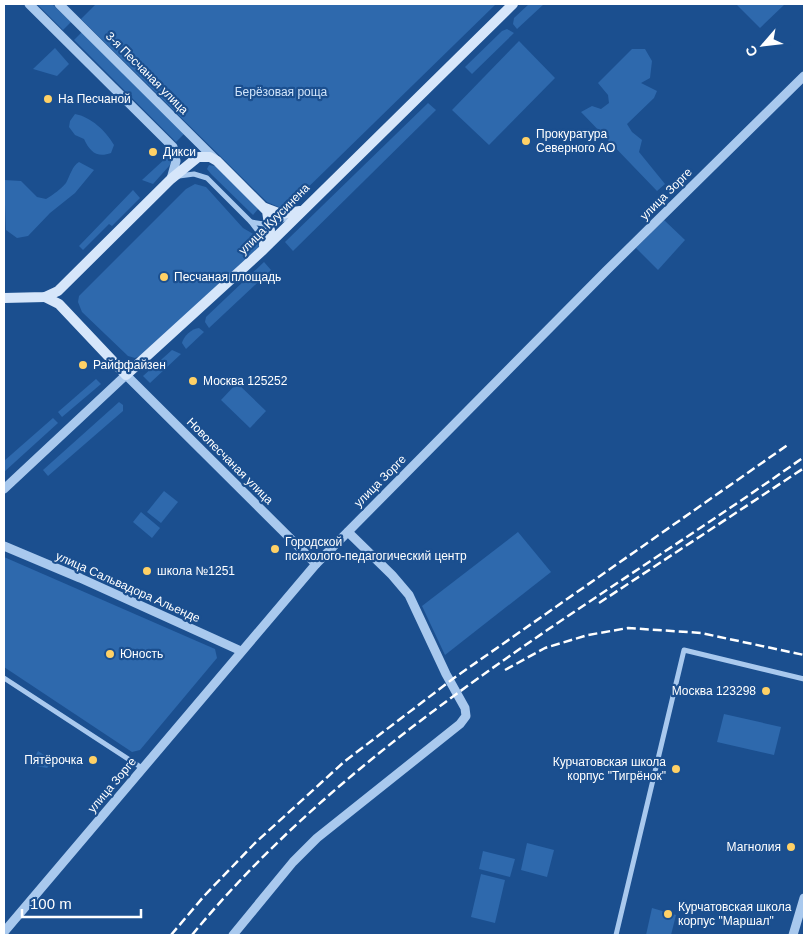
<svg xmlns="http://www.w3.org/2000/svg" width="808" height="939" font-family="Helvetica,sans-serif">
<style>
.green{fill:#2e69ad}
.lines{fill:none;stroke-linecap:round;stroke-linejoin:round}
.minor{stroke:#a9c9ee;stroke-width:5}
.tertiary{stroke:#a9c9ee;stroke-width:9}
.secondary{stroke:#d6e6fa;stroke-width:10}
.rail{stroke:#fff;stroke-width:2.5;stroke-dasharray:9 4;stroke-linecap:butt}
.poi-dot{fill:#ffd166;stroke:#1b4f8f;stroke-width:2}
.labels{text-anchor:middle;dominant-baseline:central;stroke-width:4.5;stroke-linejoin:round;paint-order:stroke}
.street-label{font-size:12px;fill:#fff;stroke:#1b4f8f}
.park-label{font-size:12px;fill:#cfe3fa;stroke:#1b4f8f}
.poi-label{font-size:12px;fill:#fff;stroke:#1b4f8f;text-anchor:start}
</style>
<rect width="100%" height="100%" fill="#1b4f8f"/>
<g class="green">
<path d="M37 4H52L71 22 63 30Z"/>
<path d="M96 4H496L293 202 281 208 267 202 81 19Z"/>
<path d="M529 4H544L517 29 513 24 514 18Z"/>
<path d="M736 4H785L760 28Z"/>
<path d="M507 29 514 33 472 74 465 67 502 31Z"/>
<path d="M82 32 185 133 176 142 74 40Z"/>
<path d="M519 41 555 78 489 145 452 110Z"/>
<path d="M55 48 69 64 57 76 33 69Z"/>
<path d="M632 49H645L652 61 650 78 641 83 657 91 654 98 627 124 632 132 642 140 639 152 665 184 657 191 581 112 592 106 601 109 609 103 608 95 598 83Z"/>
<path d="M428 103 436 110 293 251 285 242Z"/>
<path d="M75 114C91 117 106 131 114 145L111 153C97 158 90 152 84 139L75 135 69 127 70 121Z"/>
<path d="M167 157 171 161 170 165 153 184 142 180Z"/>
<path d="M79 162 94 170 75 193 50 213 28 236 17 238 6 230 4 180 21 181 37 197 46 199C54 194 60 190 66 183 70 176 72 166 79 162Z"/>
<path d="M209 165 215 166 259 208 253 215 211 174 207 169Z"/>
<path d="M195 184 206 187 243 228 255 235 259 246 256 252 142 355 135 358 128 356 82 312 78 302 79 296 186 189Z"/>
<path d="M133 190 140 198 112 226 109 224 83 250 79 246Z"/>
<path d="M664 220 685 240 658 270 636 248Z"/>
<path d="M264 262 271 270 209 328 205 322 206 317Z"/>
<path d="M199 328 204 332 186 349 182 343C183 337 192 328 199 328Z"/>
<path d="M172 350 181 354 150 383 143 376Z"/>
<path d="M96 379 101 384 62 417 58 412Z"/>
<path d="M237 383 266 411 250 428 221 400Z"/>
<path d="M119 402 123 405V411L48 476 43 470Z"/>
<path d="M53 418 58 423 4 472V461Z"/>
<path d="M164 491 178 502 161 523 147 512Z"/>
<path d="M141 512 160 528 152 538 133 522Z"/>
<path d="M518 532 551 572 445 655 422 606Z"/>
<path d="M4 557 215 649 217 658 140 750 132 752 4 667Z"/>
<path d="M724 714 781 727 774 755 717 742Z"/>
<path d="M38 751 53 761 47 768 31 765Z"/>
<path d="M527 843 554 850 547 877 521 870Z"/>
<path d="M483 851 515 859 510 877 479 869Z"/>
<path d="M481 874 505 880 495 923 471 917Z"/>
<path d="M652 908 676 915 671 935H646Z"/>
</g>
<g class="lines">
<g class="minor">
<path d="M179 176 194 174 207 178 251 222 260 234 262 247"/>
<path d="M251 222 270 225 292 216"/>
<path d="M4 678 142 768"/>
<path d="M616 935 684 650 804 679"/>
</g>
<g class="tertiary">
<path d="M29 4 173 147 176 161 171 179"/>
<path d="M59 4 217 161"/>
<path d="M4 489 126 375 316 564"/>
<path d="M4 546 80 578 241 651"/>
<path d="M4 932 316 564 606 271 804 76"/>
<path d="M233 935 293 862 317 838 460 724 466 716 465 708 446 674 409 595 392 575 348 532"/>
<path d="M793 935 804 898"/>
</g>
<g class="secondary">
<path d="M265 208 281 214 300 211"/>
<path d="M45 297 59 304 126 375 263 250 513 4"/>
<path d="M4 298 45 297 58 291 171 179 198 157H210L217 161 267 211 270 231 264 245"/>
</g>
<g class="rail">
<path d="M599 603 804 468"/>
<path d="M505 670 545 648 588 635 628 628 701 633 804 655"/>
<path d="M171 935 205 895 255 843 345 761 454 678 789 444"/>
<path d="M192 935C358 733 593 606 804 457"/>
</g>
</g>
<g class="poi-dot">
<circle cx="48" cy="99" r="5"/>
<circle cx="526" cy="141" r="5"/>
<circle cx="153" cy="152" r="5"/>
<circle cx="164" cy="277" r="5"/>
<circle cx="83" cy="365" r="5"/>
<circle cx="193" cy="381" r="5"/>
<circle cx="275" cy="549" r="5"/>
<circle cx="147" cy="571" r="5"/>
<circle cx="110" cy="654" r="5"/>
<circle cx="766" cy="691" r="5"/>
<circle cx="93" cy="760" r="5"/>
<circle cx="676" cy="769" r="5"/>
<circle cx="791" cy="847" r="5"/>
<circle cx="668" cy="914" r="5"/>
</g>
<g class="labels">
<g class="street-label">
<text transform="translate(147 73) rotate(45)">3-я Песчаная улица</text>
<text transform="translate(666 194) rotate(-45)">улица Зорге</text>
<text transform="translate(274 219) rotate(-45)">улица Куусинена</text>
<text transform="translate(230 461) rotate(45)">Новопесчаная улица</text>
<text transform="translate(380 481) rotate(-45)">улица Зорге</text>
<text transform="translate(128 587) rotate(24)">улица Сальвадора Альенде</text>
<text transform="translate(112 785) rotate(-50)">улица Зорге</text>
</g>
<g class="park-label">
<text x="281" y="92">Берёзовая роща</text>
</g>
<g class="poi-label">
<text x="58" y="99">На Песчаной</text>
<text x="536" y="134">Прокуратура<tspan x="536" dy="14">Северного АО</tspan></text>
<text x="163" y="152">Дикси</text>
<text x="174" y="277">Песчаная площадь</text>
<text x="93" y="365">Райффайзен</text>
<text x="203" y="381">Москва 125252</text>
<text x="285" y="542">Городской<tspan x="285" dy="14">психолого-педагогический центр</tspan></text>
<text x="157" y="571">школа №1251</text>
<text x="120" y="654">Юность</text>
<text x="756" y="691" text-anchor="end">Москва 123298</text>
<text x="83" y="760" text-anchor="end">Пятёрочка</text>
<text x="666" y="762" text-anchor="end">Курчатовская школа<tspan x="666" dy="14">корпус "Тигрёнок"</tspan></text>
<text x="781" y="847" text-anchor="end">Магнолия</text>
<text x="678" y="907">Курчатовская школа<tspan x="678" dy="14">корпус "Маршал"</tspan></text>
</g>
</g>
<rect width="808" height="939" fill="none" stroke="#ffffff" stroke-width="10"/>
<g transform="translate(763 45) rotate(242)" stroke="#1b4f8f" stroke-width="4" paint-order="stroke">
<path d="M0-4L9 19L0 12L-9 19Z" fill="#ffffff"/>
<text y="-8" font-size="14" font-weight="bold" text-anchor="middle" fill="#ffffff">С</text>
</g>
<path d="M22 909v8h119v-8" fill="none" stroke="#ffffff" stroke-width="2.5"/>
<text x="30" y="909" font-size="15" fill="#ffffff" stroke="#1b4f8f" stroke-width="4" paint-order="stroke">100 m</text>
</svg>
